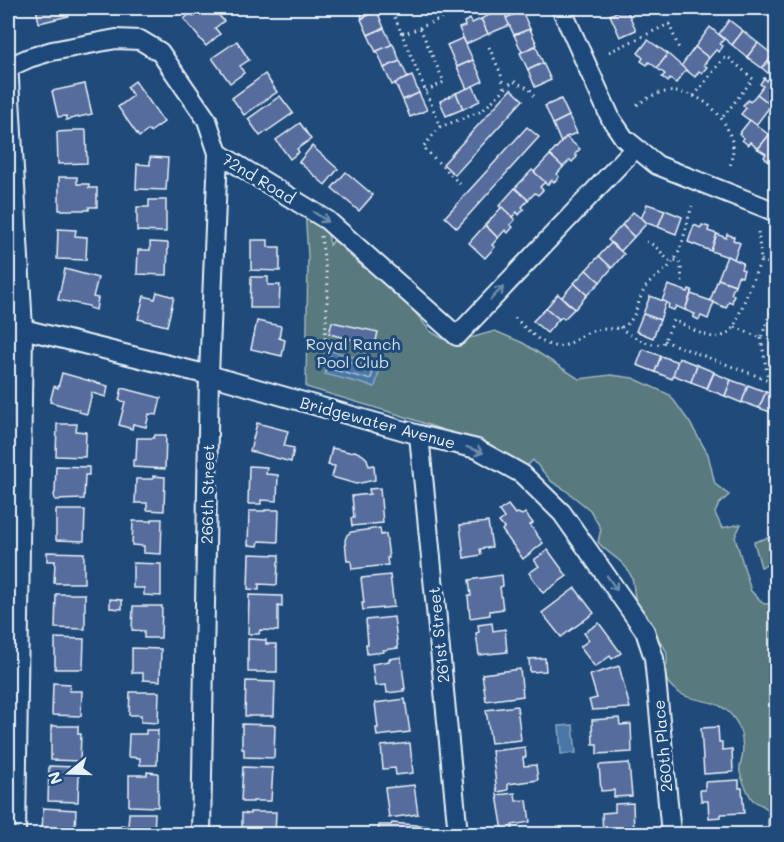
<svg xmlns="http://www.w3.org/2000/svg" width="784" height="842" font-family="Mali,sans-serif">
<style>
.green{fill:#58797e;stroke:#a0b5bb;stroke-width:1.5}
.water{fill:#4a77a5;stroke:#89a8c6;stroke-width:1.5}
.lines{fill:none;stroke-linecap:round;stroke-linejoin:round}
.shore{stroke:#a9c0d7;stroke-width:1.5}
.building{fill:#576c9c;stroke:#e8f1f8;stroke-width:1.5}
.street-casing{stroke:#e8f1f8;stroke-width:22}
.path{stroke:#e8f1f8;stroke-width:3;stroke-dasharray:1.5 4.5;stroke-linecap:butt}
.street{stroke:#1f4a7a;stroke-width:18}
.oneway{stroke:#6f8dac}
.labels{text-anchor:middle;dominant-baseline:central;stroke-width:6;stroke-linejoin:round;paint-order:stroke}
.street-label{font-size:16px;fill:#e8f1f8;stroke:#1f4a7a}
.park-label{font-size:16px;fill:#d2dfe6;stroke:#1f4a7a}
</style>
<rect width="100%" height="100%" fill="#1f4a7a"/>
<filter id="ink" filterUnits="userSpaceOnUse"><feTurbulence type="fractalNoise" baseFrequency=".0167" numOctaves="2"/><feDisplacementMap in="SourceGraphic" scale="12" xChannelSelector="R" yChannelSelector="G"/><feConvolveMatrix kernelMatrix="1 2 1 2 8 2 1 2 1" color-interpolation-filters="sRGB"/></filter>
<g filter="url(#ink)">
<g class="green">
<path d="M305 209 326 221 330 245 333 241 342 244 348 254 363 267 389 280 430 331 443 339 474 337 495 331 523 343 579 379 611 375 633 378 670 395 690 423 708 454 715 484 729 495 719 504 715 513 722 528 741 524 735 537 751 591 764 604 776 603V834C763 827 770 822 768 811 766 805 757 804 753 800 749 796 741 778 740 772 739 767 741 763 742 758 744 748 742 732 737 723 720 693 692 706 674 689 656 673 672 666 666 651 661 639 648 630 642 618 638 611 635 600 634 591 633 585 634 580 630 574 624 560 607 554 598 542L601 529 590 510 564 489 552 482 533 460 527 466 497 449 403 416 306 387 308 256Z"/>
<path d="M776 535V562L761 567 754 542Z"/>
</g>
<g class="water">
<path d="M331 351 381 364 375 387 325 374Z"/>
<path d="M573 725 576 753 561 754 559 726Z"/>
</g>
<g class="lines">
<path class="shore" d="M338 359 371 368 373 371 371 378 368 379 334 370 333 367 335 361Z"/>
</g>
<g class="building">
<path d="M36 8H67L69 16 39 23Z"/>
<path d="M204 8H212L224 21 215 28 220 34 206 46 184 19 191 13 194 16Z"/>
<path d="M358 8H377L378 11 362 18Z"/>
<path d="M626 8 636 30 620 37 610 15Z"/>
<path d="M494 9 496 12 503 9 510 25 488 34 481 19 490 15 488 11Z"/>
<path d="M377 11 384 28 368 35 361 19Z"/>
<path d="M522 11 530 29 514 35 506 18Z"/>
<path d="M470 19 472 23 481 19 488 34 466 44 459 28 465 26 464 22Z"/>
<path d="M729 20 743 31 732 45 719 34Z"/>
<path d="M710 27 724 39 720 44 723 46 719 52 716 50 709 58 695 47Z"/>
<path d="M384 28 392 45 376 52 368 35Z"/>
<path d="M530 29 537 45 522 52 514 35Z"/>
<path d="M743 31 758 43 747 57 732 45Z"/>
<path d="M463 38 473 60 457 67 447 45Z"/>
<path d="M648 40 668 54 657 68 649 62 647 65 641 61 643 58 638 53Z"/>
<path d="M237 41 249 60 240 66 244 73 230 83 212 58Z"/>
<path d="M758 43 773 55 762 68 747 57Z"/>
<path d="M393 44 400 61 384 68 377 51Z"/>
<path d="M536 46 543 63 528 70 520 53Z"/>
<path d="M695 47 709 58 704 65 707 67 702 73 699 71 695 77 681 66Z"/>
<path d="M668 54 686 70 676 83 670 79 668 82 662 77 665 74 657 68Z"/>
<path d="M773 55 776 57V80L762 68Z"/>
<path d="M473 60 483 81 467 89 457 67Z"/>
<path d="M400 61 408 78 392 85 384 68Z"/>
<path d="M543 63 551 80 535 87 528 70Z"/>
<path d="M265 74 277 92 244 115 232 98Z"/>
<path d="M412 76 419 93 403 100 395 83Z"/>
<path d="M771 76 776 80V98L771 105 757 94 763 86 760 84 764 78 767 81Z"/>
<path d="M135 81 164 122 150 132 149 130 139 137 118 107 133 96 127 87Z"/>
<path d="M85 84 92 114 66 120V116L58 117 52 91Z"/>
<path d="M473 86 480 101 463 109 456 93Z"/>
<path d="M511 89 523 100 455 175 443 164Z"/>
<path d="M419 93 427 110 410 117 403 100Z"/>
<path d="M456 93 463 109 446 116 440 101Z"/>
<path d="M757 94 771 105 756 125 741 114 746 108 743 105 748 100 750 102Z"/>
<path d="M280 96 293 113 260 136 248 119Z"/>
<path d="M561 99 569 116 553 124 545 106Z"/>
<path d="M569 116 577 133 566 137 561 143 553 124Z"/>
<path d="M750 120 769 135 758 149 750 142 748 145 742 140 744 138 739 134Z"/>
<path d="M300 123 311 139 297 149 299 152 290 159 276 140Z"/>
<path d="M527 127 539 137 457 228 445 217Z"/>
<path d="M73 130H86L87 163 58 164 57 132 73 131Z"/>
<path d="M769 135 776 141V163L771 159 769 162 764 157 766 154 758 149Z"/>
<path d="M566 137 580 149 575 154 577 157 572 162 570 160 563 167 550 155Z"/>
<path d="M312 146 338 169 325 185 299 162Z"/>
<path d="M550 155 563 167 557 174 559 177 554 182 552 180 547 185 534 172Z"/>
<path d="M150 157 168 158 166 190 136 189 137 164 150 165Z"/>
<path d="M532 170 545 182 540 187 543 190 538 195 535 193 528 200 515 188Z"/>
<path d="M346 172 373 195 359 211 332 188Z"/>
<path d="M59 177H77V184H89V188H97V207H89V210H59Z"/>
<path d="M515 188 528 200 522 207 524 209 519 215 517 212 512 217 499 206Z"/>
<path d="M149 200H166V232L137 231V207H149Z"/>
<path d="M647 204 665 210 658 227 647 223 642 218 641 219Z"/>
<path d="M502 207 515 220 510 225 513 227 508 233 505 230 498 238 485 225Z"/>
<path d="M665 210 682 217 676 234 658 227Z"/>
<path d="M633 212 647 223 634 237 622 225Z"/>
<path d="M485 225 498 238 492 245 495 247 485 258 469 243Z"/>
<path d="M622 225 634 237 621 251 608 240Z"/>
<path d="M694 225 701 228 702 225 709 227 708 231 717 234 711 251 688 242Z"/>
<path d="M58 229 76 230 75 236 87 237 86 260 57 259Z"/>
<path d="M717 234 726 238 727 234 734 237 733 240 740 243 734 259 711 251Z"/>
<path d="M251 240H268V247H280V271L251 270Z"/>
<path d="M150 242 168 243 167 275 137 274 138 250H150Z"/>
<path d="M611 243 624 254 612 268 599 256Z"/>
<path d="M599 256 612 268 600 282 586 270Z"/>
<path d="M727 256 743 263 741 269 744 270 742 277 738 276 735 285 718 279Z"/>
<path d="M65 269 98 278 93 297 98 298 96 310 89 308V306L58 300Z"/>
<path d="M586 270 600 282 587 295 574 283Z"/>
<path d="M251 277H268V285H280L279 308H250Z"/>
<path d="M718 279 735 285 731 294 734 295 732 303 729 301 726 308 710 301Z"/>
<path d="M574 283 587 295 575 309 562 297Z"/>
<path d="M668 285 688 292 689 289 692 290 685 310 676 306 674 310 668 308 669 304 662 301Z"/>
<path d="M157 292 174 297 167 326 138 319 144 296 155 299Z"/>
<path d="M558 294 574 309 564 319 562 317 559 319 546 308Z"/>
<path d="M691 294 714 302 708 319 701 316 699 320 693 317 695 314 685 310Z"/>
<path d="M650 296 666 302 660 320 643 314Z"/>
<path d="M546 308 559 319 547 333 533 321Z"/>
<path d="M643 314 660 320 653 338 636 331Z"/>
<path d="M257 321 281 326 279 338 285 340 282 356 251 349Z"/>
<path d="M332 322 378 332 375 345 329 334Z"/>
<path d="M643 349 661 356 655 372 637 365Z"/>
<path d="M661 356 678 362 672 379 655 372Z"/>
<path d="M679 358 697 365 691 382 673 375Z"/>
<path d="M697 365 714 372 707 388 691 382Z"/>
<path d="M62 373 108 386 106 397 92 393 87 414 79 412V410L50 402 54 386 58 388Z"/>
<path d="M714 373 731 380 725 396 707 389Z"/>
<path d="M731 380 748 386 742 403 725 396Z"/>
<path d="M748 385 766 392 759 408 742 402Z"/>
<path d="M122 388 161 398 157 415 149 414 146 427 133 424 132 429 119 425 125 402 119 400Z"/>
<path d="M766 392 776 396V414L759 408Z"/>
<path d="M257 423 288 431 284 446 294 448 291 462 250 451Z"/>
<path d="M57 424H77L76 431 86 432 85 457 56 456Z"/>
<path d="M155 435H166L165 469 133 467V460H136L137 438H154Z"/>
<path d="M332 448 349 452 355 451 363 455 367 459 369 466 374 465 375 480 356 484 332 477 335 466 328 465Z"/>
<path d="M56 466 89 467V475H85L84 499 55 500 54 494 55 493Z"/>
<path d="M249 466 267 467 266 474 278 475 277 501 261 500V504H248Z"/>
<path d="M153 476 165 477 164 511 147 510V503H135L136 479H153Z"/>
<path d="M380 488 383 523 352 526 351 518H354L352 496 370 494 369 489Z"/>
<path d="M508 505 515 514 518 513 522 515 525 513 533 523 530 525 543 543 523 559 502 530 504 528 499 522 504 518 499 511Z"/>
<path d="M56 510H85L84 541 56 540Z"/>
<path d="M265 510H279L278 542 259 541 258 546 248 545 249 511H265Z"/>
<path d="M152 519H162L161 554 144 553V546L132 545 133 521H152Z"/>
<path d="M488 522 492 547 480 549 481 555 464 558 460 525Z"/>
<path d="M380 528 381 535 386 534 389 558H387L388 565 352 569 351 561H347L345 540 347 535 351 532Z"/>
<path d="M548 550 567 576 543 593 529 573 539 566 534 560Z"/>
<path d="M47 552 84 553V583H54L55 561H47Z"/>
<path d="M249 554 279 555V562H278L277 585 259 584V590L248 589Z"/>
<path d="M133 563 161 564V596L144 595V588H133Z"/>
<path d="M390 575 394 607 363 610 362 603H364L361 578Z"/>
<path d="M502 575 503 586 500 587 503 609 490 611V615L470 618 468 596H471L469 580Z"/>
<path d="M575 588 594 613 561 637 542 613Z"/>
<path d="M56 594H85V629L55 628Z"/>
<path d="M249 595 282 596V607L278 606V631L260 630 259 634H248Z"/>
<path d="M110 599 122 600V609L110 608Z"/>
<path d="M133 606H162L161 638H144V631L132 630Z"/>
<path d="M394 617 398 648 383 650 384 652 367 654 366 644H368L366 620Z"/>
<path d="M492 623 493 631 505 629 507 652 479 655 476 633 479 632 478 625Z"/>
<path d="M599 623 621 653 612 659 610 656 595 667 580 647 589 640 584 633Z"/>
<path d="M55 638 84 639 83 669H55Z"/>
<path d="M248 639 266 640V644H276V647H277V672H248Z"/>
<path d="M132 648 161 649 160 681 143 680V673H132Z"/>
<path d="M401 657 405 689H403L404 691 387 693 386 685 375 686 372 664 389 661V659Z"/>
<path d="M545 658 546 671 530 672 529 659Z"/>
<path d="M619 666 630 708 592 710 589 700 597 698 590 675Z"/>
<path d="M520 669 523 696 486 701 482 674Z"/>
<path d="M246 681 275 682 274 716H245Z"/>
<path d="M53 683 70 684 69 691H82L81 716 52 715Z"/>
<path d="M130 692H159L158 723 141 722V715H129Z"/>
<path d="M405 699 410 732 377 736 376 728H378L375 703Z"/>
<path d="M517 706 521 740 491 743 486 710Z"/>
<path d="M619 718 620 725 631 724 632 752 597 754V744H593L592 720Z"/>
<path d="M242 724 275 725 274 758 244 757V749H242Z"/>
<path d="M51 726H78V734H81L80 761 51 760Z"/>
<path d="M718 727 719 742H722V750L732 749 733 772 704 774 701 728Z"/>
<path d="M146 730H158L157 765H140V758L128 757 129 734H146Z"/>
<path d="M410 743 413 773 396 775 395 768 383 769 381 746Z"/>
<path d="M525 747 526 757 523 758 524 766 536 765 538 780 508 784V790L497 792 492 751Z"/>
<path d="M629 763 632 796 614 797V790L601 791 599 765Z"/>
<path d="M49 766 76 767V774H79L78 802 48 801Z"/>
<path d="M243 767 273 768 271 801H253V802H243V800H241Z"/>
<path d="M147 772 158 773V807L129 806V775H147Z"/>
<path d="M739 780V788H742L744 813 721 814V817L709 818 708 801H701L700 790H705V782Z"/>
<path d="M414 785 418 814 389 818 385 788Z"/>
<path d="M515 793 516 801 527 800 530 822 512 825 513 830 503 831 497 795Z"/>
<path d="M633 803 634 834H603L602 813 615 812V804Z"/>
<path d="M43 808 76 810 75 829 82 830V834H42Z"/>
<path d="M250 812H276L275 834H242V813L250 814Z"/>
<path d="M129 813H155L154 834H121V825L128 826Z"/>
<path d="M392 823 427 826 426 834H378L379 825H391Z"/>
<rect x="329" y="829" width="16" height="5"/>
<path d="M740 829 741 834H711V831Z"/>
</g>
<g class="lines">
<defs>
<g id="street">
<path d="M561 8 611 119 624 138 657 165 776 212"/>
<path d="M8 62 23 329 16 834"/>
<path d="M9 67 29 58 52 51 116 39 140 40 160 52 207 120 218 153 209 375 201 834"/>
<path d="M218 153 327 220 457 336 635 148"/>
<path d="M8 324 23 329 209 375 419 435 477 449 522 474 562 513 645 631 654 658 671 834"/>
<path d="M419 435 458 834"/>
</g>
</defs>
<use href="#street" class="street-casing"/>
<g class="path">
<path d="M394 8 391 9 401 32 405 34 465 8"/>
<path d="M420 28 444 82 426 91"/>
<path d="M401 32 437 118 440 127"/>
<path d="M489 47 501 74 504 90"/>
<path d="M609 52 669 24 680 51"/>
<path d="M694 96 723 59 728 57 753 79 722 118"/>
<path d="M637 105C646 99 656 92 667 92 694 90 717 106 728 130 730 135 733 142 733 148 733 154 731 161 730 167"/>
<path d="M460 184 423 147 440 127 482 111 513 81 530 89 535 99"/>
<path d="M321 236 328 286 325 339"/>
<path d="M646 242C656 244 662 254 669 261L678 260 681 266 682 283"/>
<path d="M761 260 776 266"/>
<path d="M515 318C528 330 546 352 566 345 574 342 581 335 590 332 601 327 617 331 626 325 637 317 638 299 645 288 653 277 668 271 675 259 683 247 687 221 692 206"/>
<path d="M620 327C631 337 647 346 663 344L674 320C685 325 706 338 717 337 724 337 730 332 734 327L761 260 758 232"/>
<path d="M735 327 761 338 776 297"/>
<path d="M761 338 768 379"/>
<path d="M664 341 776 383"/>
</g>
<use href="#street" class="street"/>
</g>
<defs><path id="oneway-shaft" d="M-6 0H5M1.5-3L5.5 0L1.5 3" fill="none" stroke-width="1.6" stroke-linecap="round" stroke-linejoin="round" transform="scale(1.5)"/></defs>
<g class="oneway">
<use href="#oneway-shaft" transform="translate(321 217) rotate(33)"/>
<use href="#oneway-shaft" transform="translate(497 293) rotate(-46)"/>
<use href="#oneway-shaft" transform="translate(475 450) rotate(20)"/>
<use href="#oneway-shaft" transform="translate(612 583) rotate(55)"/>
</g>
</g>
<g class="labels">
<g class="street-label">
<text transform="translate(259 178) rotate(31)">72nd Road</text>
<text transform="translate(378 422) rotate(15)">Bridgewater Avenue</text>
<text transform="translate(207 494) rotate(-89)">266th Street</text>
<text transform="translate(438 635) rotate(-96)">261st Street</text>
<text transform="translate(662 746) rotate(-95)">260th Place</text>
</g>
<g class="park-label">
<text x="353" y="343">Royal Ranch<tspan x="353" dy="18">Pool Club</tspan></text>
</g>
</g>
<rect width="784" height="842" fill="none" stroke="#1f4a7a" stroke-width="30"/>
<rect x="15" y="15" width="754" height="812" fill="none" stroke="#e8f1f8" stroke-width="2" filter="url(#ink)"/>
<g transform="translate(69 773) rotate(251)" stroke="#1f4a7a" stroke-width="4.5" paint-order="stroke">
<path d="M0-4.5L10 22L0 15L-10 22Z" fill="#e8f1f8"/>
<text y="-9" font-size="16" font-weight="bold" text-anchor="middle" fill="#e8f1f8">N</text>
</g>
</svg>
